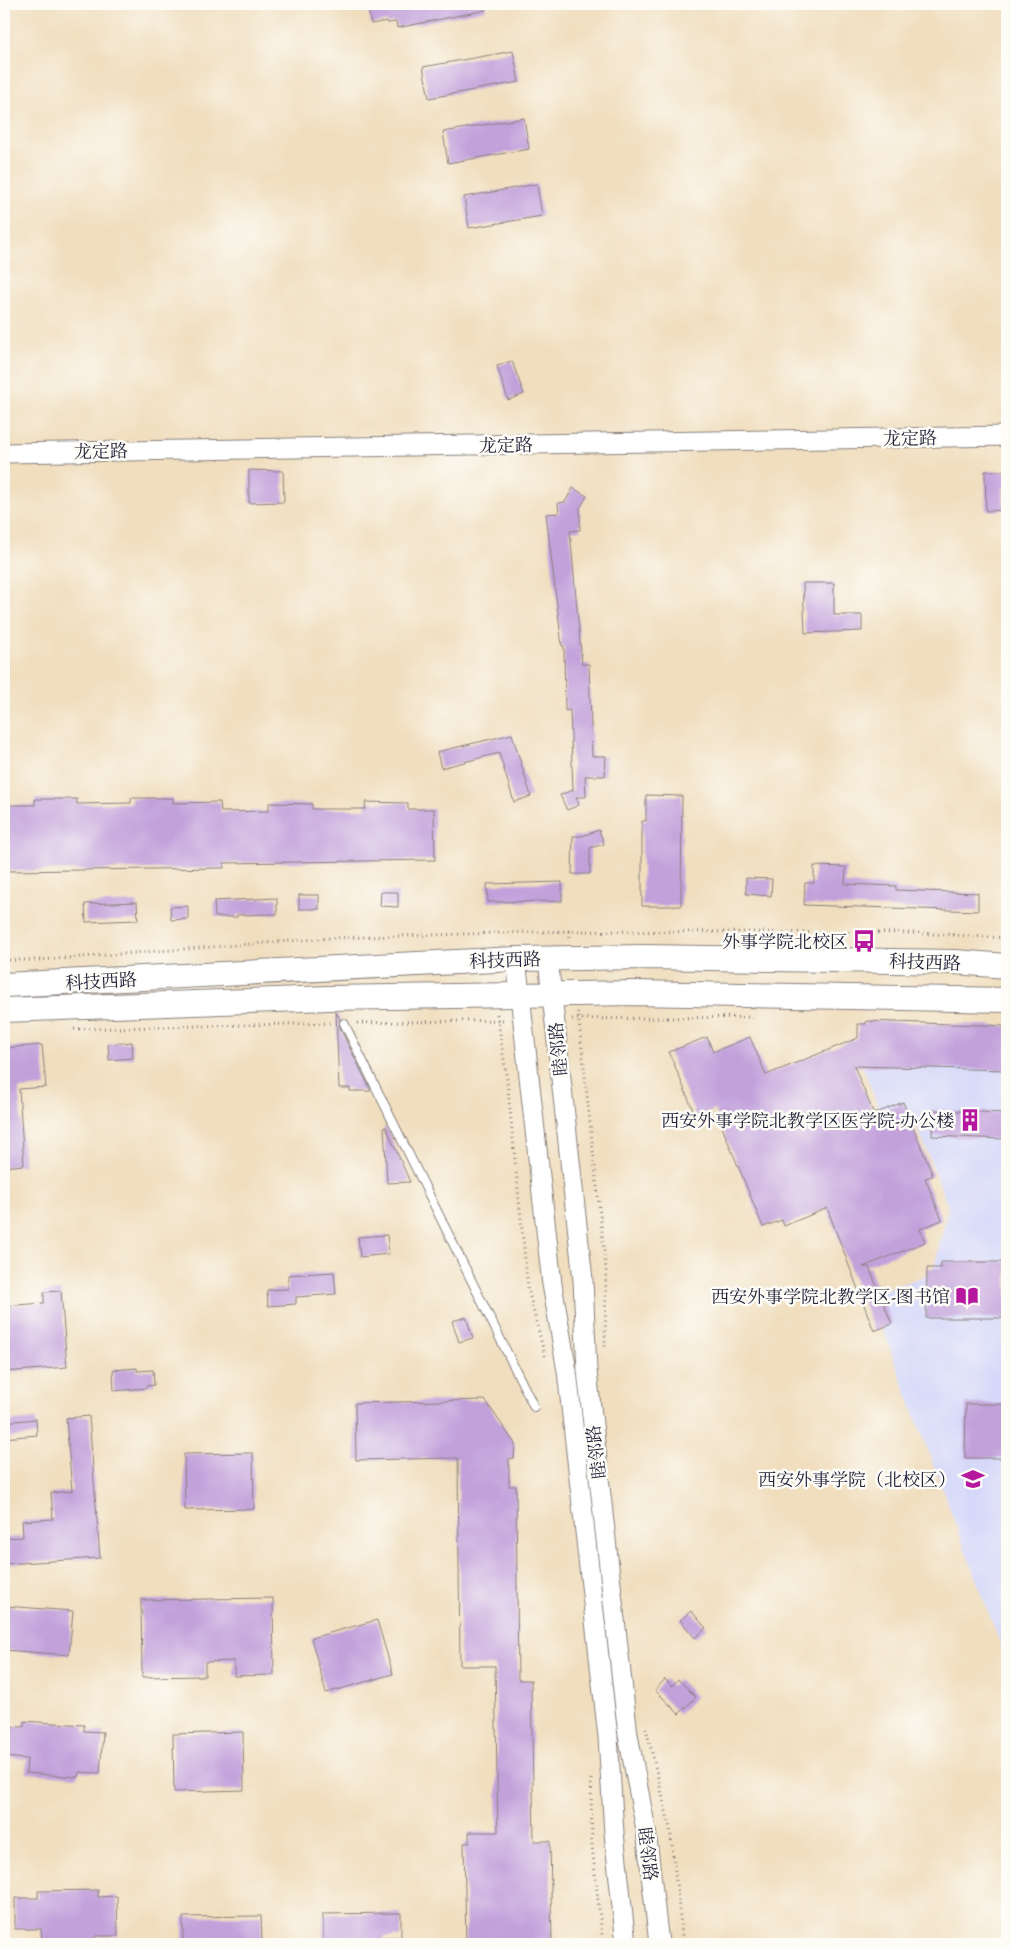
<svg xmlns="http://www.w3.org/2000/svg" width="1011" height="1948" font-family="'EB Garamond','Noto Serif SC',serif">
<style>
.built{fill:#d5d8f9}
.building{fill:#c2a1db}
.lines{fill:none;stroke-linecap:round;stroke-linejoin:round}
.service-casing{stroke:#89807c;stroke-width:10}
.tertiary-casing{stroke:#89807c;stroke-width:21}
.primary-casing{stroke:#89807c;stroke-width:26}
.path{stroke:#89807c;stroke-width:3;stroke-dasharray:1 4;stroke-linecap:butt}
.service{stroke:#fff;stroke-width:8}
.tertiary{stroke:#fff;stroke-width:19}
.primary{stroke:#fff;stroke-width:24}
.labels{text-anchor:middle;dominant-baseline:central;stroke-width:5;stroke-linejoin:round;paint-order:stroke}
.street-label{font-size:18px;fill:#22223b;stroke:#fdfcf7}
.poi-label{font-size:18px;fill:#22223b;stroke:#fdfcf7;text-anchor:end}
</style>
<rect width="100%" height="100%" fill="#fdfcf7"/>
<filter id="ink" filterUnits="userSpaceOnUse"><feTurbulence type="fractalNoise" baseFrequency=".02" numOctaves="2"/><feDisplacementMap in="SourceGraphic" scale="10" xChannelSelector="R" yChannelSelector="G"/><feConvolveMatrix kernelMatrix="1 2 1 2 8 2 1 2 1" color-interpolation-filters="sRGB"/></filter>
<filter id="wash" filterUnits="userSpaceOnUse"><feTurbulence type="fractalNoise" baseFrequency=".0096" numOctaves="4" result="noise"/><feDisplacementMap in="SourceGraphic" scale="20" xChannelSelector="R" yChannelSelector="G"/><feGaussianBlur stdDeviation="1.12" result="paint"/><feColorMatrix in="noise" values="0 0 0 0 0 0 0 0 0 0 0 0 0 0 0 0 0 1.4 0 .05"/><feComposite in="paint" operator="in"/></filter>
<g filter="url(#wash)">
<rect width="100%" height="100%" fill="#f0debe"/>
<path class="built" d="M853 1041 1007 1046V1662L870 1295 933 1273 948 1207 911 1110 883 1120Z"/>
<g id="blocks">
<g class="building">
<path d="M367 4H485L486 10 397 28 396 22 387 23V21L371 24Z"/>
<path d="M513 51 519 82 429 98 423 67Z"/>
<path d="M524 118 529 149 448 163 443 132Z"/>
<path d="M537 184 542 216 469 228 464 197Z"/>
<path d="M512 361 524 394 508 400 497 366Z"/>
<path d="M249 470 283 471 284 502 249 503Z"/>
<path d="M985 471H1007V487H1003L1004 510 986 511Z"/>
<path d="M573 488 587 496 580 508V530L570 531 582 664H589L592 756H606L605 776H585L586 797H576L579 805 567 810 560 795 573 790 570 710 565 711 564 646H562L546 514 559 513 558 503 565 502Z"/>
<path d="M803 583H834V615H862V631L805 633Z"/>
<path d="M512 734 531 796 514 802 499 753 441 768 437 752Z"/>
<path d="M646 795 682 796 681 906H642V821H646Z"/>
<path d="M131 798H173V803L220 802 221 812 269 811V803L312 804V809H366L365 802 408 803V809H434L435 860 224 863V868L8 871 7 805H35V799H77V804L131 803Z"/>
<path d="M599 830 604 844 590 848V874H572L573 836H582Z"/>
<path d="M814 866 846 867 845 884 896 886V890L978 893V911L804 905 805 883H814Z"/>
<path d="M746 878 772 879 771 896 746 894Z"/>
<path d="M562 882V901L488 902 487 884Z"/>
<path d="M381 892H398V907L380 906Z"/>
<rect x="299" y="895" width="20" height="14"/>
<path d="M277 898V914L237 915V917H215L214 901Z"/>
<path d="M137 902 138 920 86 922 85 904Z"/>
<path d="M188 906V919L171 920 170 907Z"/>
<path d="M336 1012 340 1019 339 1026 371 1091H350V1088H339Z"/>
<path d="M866 1021 1007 1026V1070L854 1066 874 1114 903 1102 933 1176 925 1178 942 1220 920 1229 925 1242 863 1267H869L892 1324 874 1331 827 1208 784 1226 782 1220 763 1227 715 1110 696 1117 669 1052 707 1037 713 1052 750 1037 766 1075 858 1038V1024H866Z"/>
<path d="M132 1042 133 1058 109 1060 108 1044Z"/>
<path d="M42 1045 46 1087 19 1089 24 1165 4 1167V1048Z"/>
<path d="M933 1110 1007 1113 1005 1139 932 1136Z"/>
<path d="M384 1127H386L410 1182 387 1183Z"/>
<path d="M387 1235 389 1254 360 1257 358 1237Z"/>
<path d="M941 1262H1007V1318H926L927 1268H941Z"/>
<path d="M334 1272 336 1294 296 1297V1304L268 1306 267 1290 288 1289V1275Z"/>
<path d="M61 1291 67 1367 4 1372V1306L44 1303V1292Z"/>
<path d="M466 1317 473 1338 459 1342 452 1321Z"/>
<path d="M137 1368V1371L153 1370 154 1385 146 1386V1388L114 1391 113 1370Z"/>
<path d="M485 1400 515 1444 514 1458 509 1459V1486H516L518 1680H531L534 1841H550L552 1944H466L464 1843H469V1832H498L495 1666H460L458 1458 356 1460 355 1403Z"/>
<path d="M966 1404H1007V1458H965Z"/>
<path d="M89 1416 100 1558 4 1564V1538L23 1537 22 1521 53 1519 51 1493 72 1491 66 1418Z"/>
<path d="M36 1419 37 1435 4 1438V1422Z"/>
<path d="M253 1453 254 1509 185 1510 184 1454Z"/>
<path d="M273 1598 274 1675 234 1676V1661L205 1662V1676L142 1677 141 1600Z"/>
<path d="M4 1606 73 1611 69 1655 4 1650Z"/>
<path d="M691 1611 706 1628 695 1638 680 1620Z"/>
<path d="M377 1620 393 1674 326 1693 311 1638Z"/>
<path d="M665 1679 672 1686 678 1679 696 1697 679 1714 655 1690Z"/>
<path d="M24 1721 84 1725V1731L103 1732 100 1773 79 1772 78 1777 26 1773 27 1759 4 1757V1726L24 1727Z"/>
<path d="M243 1732 244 1790 174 1792 173 1734Z"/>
<path d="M98 1890V1897L117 1896 118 1936H95V1941L42 1942 41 1929H15V1898H38V1891Z"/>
<path d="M401 1913V1937H384V1944L323 1942V1914Z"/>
<path d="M261 1916 262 1940H247V1944H183V1917Z"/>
</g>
</g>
</g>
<g filter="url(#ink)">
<use href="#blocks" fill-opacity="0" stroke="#89807c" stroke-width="1"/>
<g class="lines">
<defs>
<path id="service" d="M344 1023 534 1407"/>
<g id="tertiary">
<path d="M4 453 1007 436"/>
<path d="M516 959 552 1284 567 1371 608 1737 614 1833 626 1944"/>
<path d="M548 959 583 1280 587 1371 628 1735 646 1830 659 1944"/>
</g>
<g id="primary">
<path d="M4 985 516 959 644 957 955 962 1007 966"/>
<path d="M4 1010 328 998 633 993 1007 1000"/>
</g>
</defs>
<use href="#service" class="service-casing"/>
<use href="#tertiary" class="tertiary-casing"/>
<use href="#primary" class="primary-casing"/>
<g class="path">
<path d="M569 931 570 939"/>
<path d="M4 960H40L330 938 569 931 916 933 1007 938"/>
<path d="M578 1012 606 1270 605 1349"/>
<path d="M497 1014 507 1080 528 1289 545 1356"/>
<path d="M572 1019 755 1017"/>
<path d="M357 1023 505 1020"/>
<path d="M74 1029 333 1023"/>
<path d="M646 1728 670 1828 683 1944"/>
<path d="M591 1779 592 1846 603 1944"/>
</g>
<use href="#service" class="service"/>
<use href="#tertiary" class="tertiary"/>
<use href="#primary" class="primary"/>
</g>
</g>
<defs>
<symbol id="bus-bare" viewBox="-9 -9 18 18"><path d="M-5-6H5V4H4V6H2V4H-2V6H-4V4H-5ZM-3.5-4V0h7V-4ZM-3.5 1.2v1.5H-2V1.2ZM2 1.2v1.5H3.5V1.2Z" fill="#b5179e" stroke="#fdfcf7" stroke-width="2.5" paint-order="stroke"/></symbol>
<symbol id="building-bare" viewBox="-9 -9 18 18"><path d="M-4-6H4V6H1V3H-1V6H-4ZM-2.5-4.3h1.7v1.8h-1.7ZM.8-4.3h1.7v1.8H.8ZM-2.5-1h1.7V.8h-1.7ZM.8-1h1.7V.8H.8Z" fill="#b5179e" stroke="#fdfcf7" stroke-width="2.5" paint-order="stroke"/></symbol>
<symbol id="library-bare" viewBox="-9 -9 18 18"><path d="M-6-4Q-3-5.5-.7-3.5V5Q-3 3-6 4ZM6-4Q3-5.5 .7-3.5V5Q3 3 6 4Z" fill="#b5179e" stroke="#fdfcf7" stroke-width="2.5" paint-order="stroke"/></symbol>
<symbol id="university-bare" viewBox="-9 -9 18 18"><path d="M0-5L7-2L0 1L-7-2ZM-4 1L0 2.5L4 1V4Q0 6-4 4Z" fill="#b5179e" stroke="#fdfcf7" stroke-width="2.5" paint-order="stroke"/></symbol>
</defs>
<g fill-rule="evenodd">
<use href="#bus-bare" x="848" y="925" width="32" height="32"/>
<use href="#building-bare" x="954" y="1104" width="32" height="32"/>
<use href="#library-bare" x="951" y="1280" width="32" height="32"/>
<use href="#university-bare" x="957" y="1463" width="32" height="32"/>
</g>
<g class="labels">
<g class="street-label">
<text transform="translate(910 438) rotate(-1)">龙定路</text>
<text transform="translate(506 445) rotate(-1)">龙定路</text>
<text transform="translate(101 451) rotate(-1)">龙定路</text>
<text transform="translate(505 960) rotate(-2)">科技西路</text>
<text transform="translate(925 962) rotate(2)">科技西路</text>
<text transform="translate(101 981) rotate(-3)">科技西路</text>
<text transform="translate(558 1049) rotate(-96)">睦邻路</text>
<text transform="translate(596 1452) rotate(-97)">睦邻路</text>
<text transform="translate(648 1854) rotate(83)">睦邻路</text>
</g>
<g class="poi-label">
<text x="848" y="941">外事学院北校区</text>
<text x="954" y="1120">西安外事学院北教学区医学院-办公楼</text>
<text x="950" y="1296">西安外事学院北教学区-图书馆</text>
<text x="956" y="1479">西安外事学院（北校区）</text>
</g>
</g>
<rect width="1011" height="1948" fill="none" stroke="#fdfcf7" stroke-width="20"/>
</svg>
